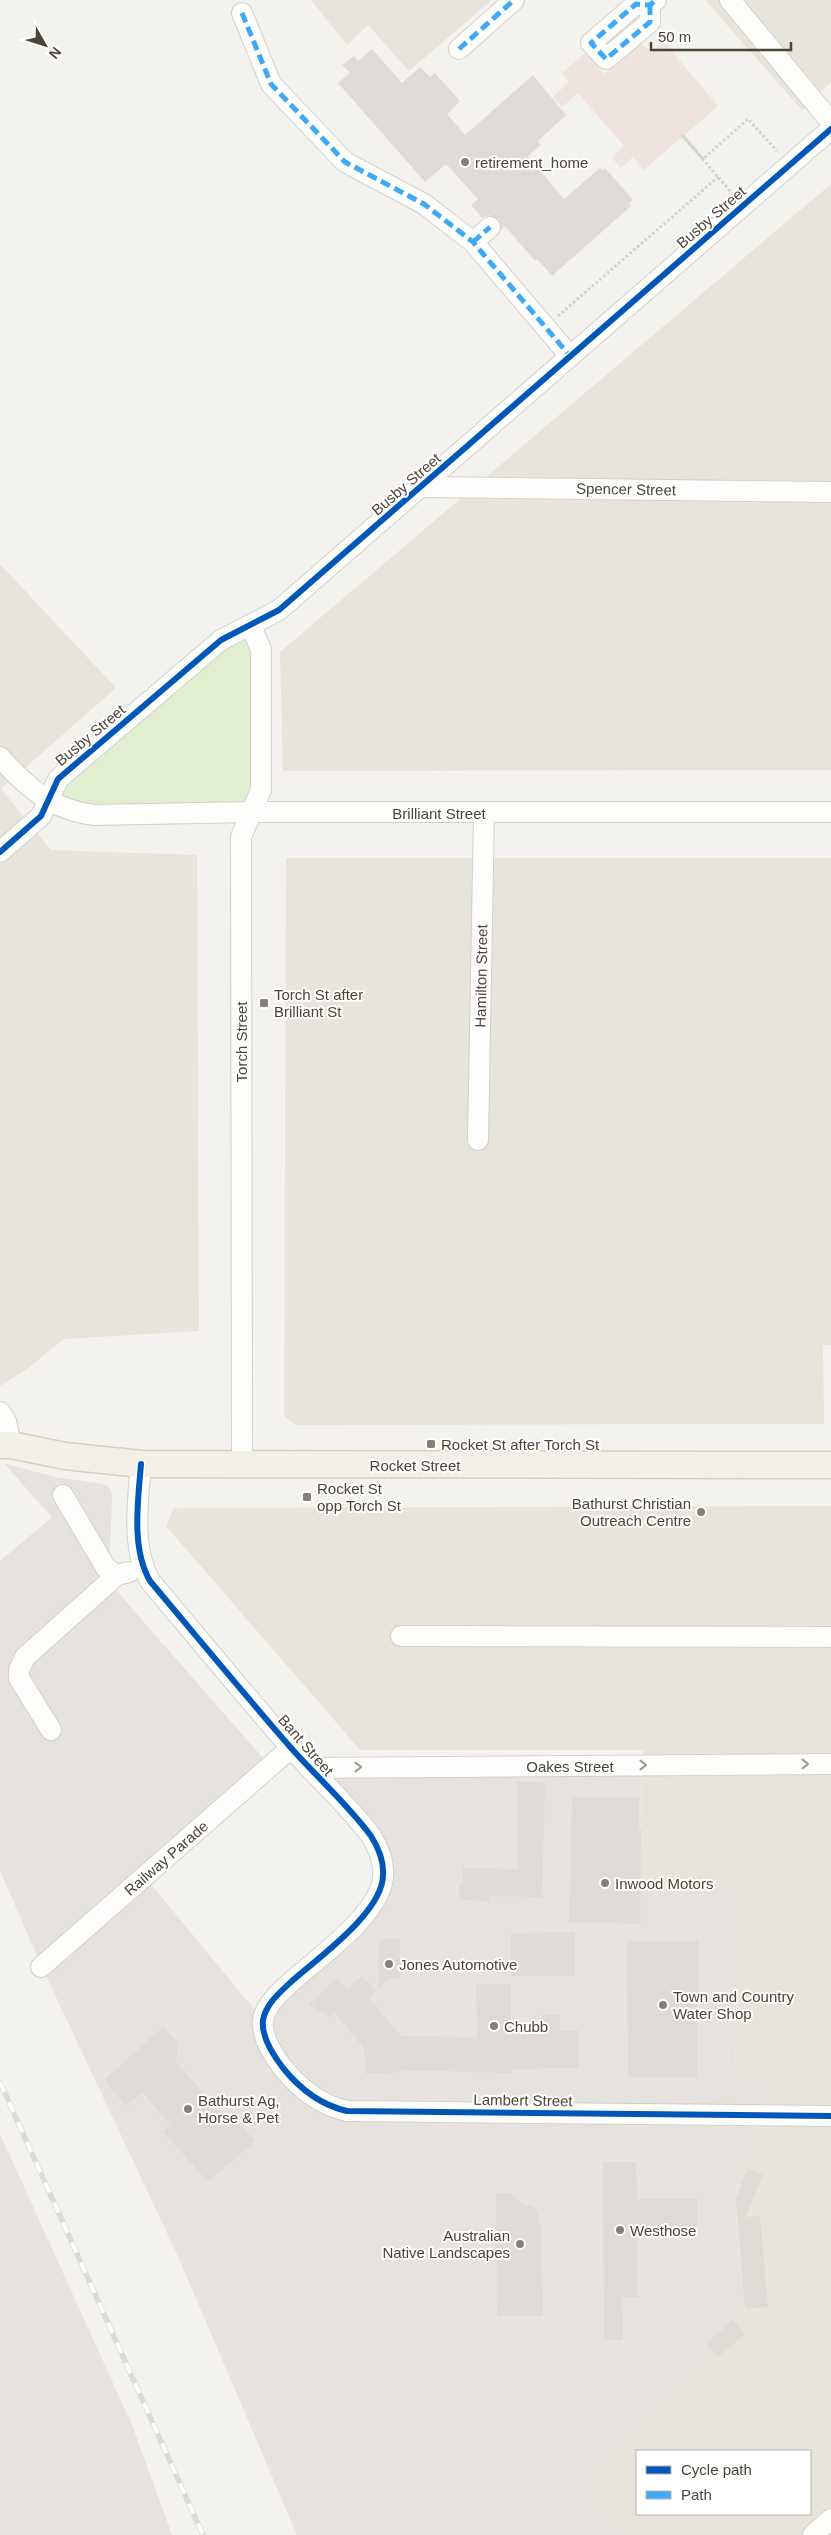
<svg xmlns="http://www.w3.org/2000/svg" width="831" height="2535" font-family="Helvetica,sans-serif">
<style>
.residential{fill:#e7e4dc;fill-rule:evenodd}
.industrial{fill:#e6e2de}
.medical{fill:#eee3df}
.green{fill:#e1eecf}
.parking{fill:#e6e3df}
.building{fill:#dedbd6}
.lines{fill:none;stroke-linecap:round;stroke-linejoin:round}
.minor-casing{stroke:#d2d0cb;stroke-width:22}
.major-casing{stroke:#d6cebb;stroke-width:29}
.path{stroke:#d3d2cc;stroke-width:3;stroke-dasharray:2.5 2.5;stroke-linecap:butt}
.minor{stroke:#fdfdfc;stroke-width:20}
.major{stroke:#f2efe6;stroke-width:26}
.rail-casing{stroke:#dbdbda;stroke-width:5.5}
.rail{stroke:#fff;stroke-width:4;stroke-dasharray:11;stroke-linecap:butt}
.quiet{stroke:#3fa9f5;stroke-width:5;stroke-dasharray:10 5;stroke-linecap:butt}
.cycleway-casing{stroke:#fff;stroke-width:9}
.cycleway{stroke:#0057b8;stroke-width:6}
.oneway{stroke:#9b9791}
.poi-dot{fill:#868178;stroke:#fff;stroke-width:2}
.labels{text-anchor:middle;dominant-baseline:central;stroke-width:4;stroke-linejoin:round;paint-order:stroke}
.poi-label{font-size:15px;fill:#4b4439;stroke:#fff;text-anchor:start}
.street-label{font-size:15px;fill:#4b4439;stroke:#fff}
</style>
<rect width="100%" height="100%" fill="#f4f2ee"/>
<g class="residential">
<path d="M311 0H492L409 71 368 25 347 45Z"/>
<path d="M705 0H831V82L802 110Z"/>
<path d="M831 184V770L283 771 280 652Z"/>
<path d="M0 564 116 688 1 789 51 850 197 855 199 1331 64 1339 28 1368 0 1386Z"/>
<path d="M286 858H831V1345H823L824 1424 295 1425 284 1416Z"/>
<path d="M831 1506V2535H635L586 2479 747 2335 735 2200 783 2073 735 2078 739 1881H640L643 1750H360L166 1526 174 1508ZM637 2451H810V2514H637Z"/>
</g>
<g class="industrial">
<path d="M52 1517 271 1767 145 1877 263 2020 356 1924 383 1863 309 1768 642 1765 640 1881H739L735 2077 784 2073 735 2200 747 2335 586 2479 635 2535H297L176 2252 48 1980 0 1871V1561Z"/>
<path d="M0 2134 132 2425 172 2535H0Z"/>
</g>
<path class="medical" d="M664 42 718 106 644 170 633 157 621 168 612 158 624 146 578 93 562 107 553 97 569 82 562 73 585 53 604 74 641 43 651 53Z"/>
<path class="green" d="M251 625 261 650 250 812 95 815 49 802 58 779Z"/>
<g class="parking">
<path d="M4 1463 55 1477 103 1484 109 1487 112 1494 110 1559 103 1576Z"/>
<path d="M358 2496 390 2514 377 2535H324Z"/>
</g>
<g class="building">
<path d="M372 49 402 83 420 67 430 77 435 73 460 101 447 114 465 135 533 75 566 115 538 141 541 145 528 156 564 199 600 168 603 170 605 168 633 200 629 203 631 206 552 276 537 259 535 261 505 226 501 230 499 219 488 215 482 218 471 205 478 199 446 164 425 182 338 83 350 73 342 65 354 56 358 61Z"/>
<path d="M518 1782H545L542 1897 489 1896V1901L460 1900 459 1884 463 1885V1868L518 1869Z"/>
<path d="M572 1797 639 1798V1828H641L640 1924 569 1922Z"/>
<path d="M575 1932V1976H511V1933Z"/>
<path d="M385 1939H400V1979H389L378 1989V1945Z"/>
<path d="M627 1941H698L697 2078 628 2077Z"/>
<path d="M362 1976 376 1991 369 1998 401 2036 477 2037 476 1984H511V2031H542L543 2015H560V2031L578 2030 579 2068 511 2069V2073L401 2070V2072L366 2074 364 2048 335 2013 330 2017 309 2004 337 1978 347 1989Z"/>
<path d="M163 2027 178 2042 176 2062 224 2117H234L255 2141 208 2182 163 2131 170 2124 142 2092 126 2106 104 2080Z"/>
<path d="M603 2162H636L637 2199H697V2226H637L638 2297H622L623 2340H604Z"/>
<path d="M747 2168 763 2174 746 2217 760 2216 768 2307 745 2309 736 2199Z"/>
<path d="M496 2193H511L523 2205H531L538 2211V2221L541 2224 543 2316H497Z"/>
<path d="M733 2320 745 2334 718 2357 706 2344Z"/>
</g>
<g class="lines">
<defs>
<g id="minor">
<path d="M730 0 831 122"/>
<path d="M650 5V22L606 59 591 43 636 4 650 5 656 0"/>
<path d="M242 13 271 84 345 162 424 204 473 242 570 356"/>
<path d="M459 49 514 0"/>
<path d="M473 242 490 227"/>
<path d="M422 487 831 492"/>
<path d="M0 757C26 787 54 811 95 815L250 812H831"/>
<path d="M0 852 41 816 58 779 221 640 279 610 831 129"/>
<path d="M478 1140 484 813"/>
<path d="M0 1412 6 1421 11 1445"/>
<path d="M141 1464C138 1501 131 1548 150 1581 197 1637 244 1694 292 1749 316 1776 350 1807 371 1836 378 1847 384 1861 383 1875 383 1912 318 1958 292 1981 280 1992 266 2004 263 2020 261 2037 273 2055 283 2068 300 2089 320 2105 347 2111L831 2116"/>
<path d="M242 1465 241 837 261 790V650L251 625"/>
<path d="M63 1495 106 1568 117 1575 129 1572"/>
<path d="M401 1636 831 1637"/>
<path d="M51 1730 19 1678V1670L25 1657 117 1575"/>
<path d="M309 1768 831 1764"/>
<path d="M41 1967 291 1748"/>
<path d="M813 2535 831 2519"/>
</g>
<path id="major" d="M0 1445H11L65 1456 141 1464 831 1465"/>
</defs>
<use href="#minor" class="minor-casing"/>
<use href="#major" class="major-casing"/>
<g class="path">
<path d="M730 191 683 136 703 159 748 119 777 151"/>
<path d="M558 316 718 177"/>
</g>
<use href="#minor" class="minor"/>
<use href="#major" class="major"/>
<defs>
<path id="rail" d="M0 2082 203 2535"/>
</defs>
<use href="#rail" class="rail-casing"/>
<use href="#rail" class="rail"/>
<g class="quiet">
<path d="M650 5V22L606 59 591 43 636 4 650 5 656 0"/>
<path d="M242 13 271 84 345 162 424 204 473 242 570 356"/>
<path d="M459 49 514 0"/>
<path d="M473 242 490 227"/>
</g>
<defs>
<g id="cycleway">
<path d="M0 852 41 816 58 779 221 640 279 610 831 129"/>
<path d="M141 1464C138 1501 131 1548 150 1581 197 1637 244 1694 292 1749 316 1776 350 1807 371 1836 378 1847 384 1861 383 1875 383 1912 318 1958 292 1981 280 1992 266 2004 263 2020 261 2037 273 2055 283 2068 300 2089 320 2105 347 2111L831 2116"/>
</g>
</defs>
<use href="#cycleway" class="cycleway-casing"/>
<use href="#cycleway" class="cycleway"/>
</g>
<defs><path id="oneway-chevron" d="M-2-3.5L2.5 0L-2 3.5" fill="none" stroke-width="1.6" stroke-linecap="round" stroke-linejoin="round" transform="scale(1.25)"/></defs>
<g class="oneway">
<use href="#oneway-chevron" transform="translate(805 1764)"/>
<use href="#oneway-chevron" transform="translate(643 1765)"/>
<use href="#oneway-chevron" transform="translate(358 1767)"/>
</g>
<g class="poi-dot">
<circle cx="465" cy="162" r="5"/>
<rect x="259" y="998" width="10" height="10" rx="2.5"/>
<rect x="426" y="1439" width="10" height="10" rx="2.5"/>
<rect x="302" y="1492" width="10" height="10" rx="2.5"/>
<circle cx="701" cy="1512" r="5"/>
<circle cx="605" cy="1883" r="5"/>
<circle cx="389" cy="1964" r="5"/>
<circle cx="663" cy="2005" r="5"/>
<circle cx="494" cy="2026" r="5"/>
<circle cx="188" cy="2109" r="5"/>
<circle cx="620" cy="2230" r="5"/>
<circle cx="520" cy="2244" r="5"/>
</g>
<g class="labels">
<g class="poi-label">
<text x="475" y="162">retirement_home</text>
<text x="274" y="994">Torch St after<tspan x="274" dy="17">Brilliant St</tspan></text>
<text x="441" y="1444">Rocket St after Torch St</text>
<text x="317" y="1488">Rocket St<tspan x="317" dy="17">opp Torch St</tspan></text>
<text x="691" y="1503" text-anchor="end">Bathurst Christian<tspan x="691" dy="17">Outreach Centre</tspan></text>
<text x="615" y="1883">Inwood Motors</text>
<text x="399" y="1964">Jones Automotive</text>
<text x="673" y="1996">Town and Country<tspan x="673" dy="17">Water Shop</tspan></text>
<text x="504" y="2026">Chubb</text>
<text x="198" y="2100">Bathurst Ag,<tspan x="198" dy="17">Horse &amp; Pet</tspan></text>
<text x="630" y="2230">Westhose</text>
<text x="510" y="2235" text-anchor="end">Australian<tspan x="510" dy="17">Native Landscapes</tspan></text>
</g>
<g class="street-label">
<text transform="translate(711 217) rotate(-41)">Busby Street</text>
<text transform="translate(406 484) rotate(-41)">Busby Street</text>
<text transform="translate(626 489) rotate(1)">Spencer Street</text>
<text transform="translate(90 735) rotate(-40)">Busby Street</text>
<text x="439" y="813">Brilliant Street</text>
<text transform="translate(481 976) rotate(-89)">Hamilton Street</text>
<text transform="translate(241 1042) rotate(-90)">Torch Street</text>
<text x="415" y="1465">Rocket Street</text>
<text transform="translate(306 1745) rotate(49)">Bant Street</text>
<text x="570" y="1766">Oakes Street</text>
<text transform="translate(166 1858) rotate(-41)">Railway Parade</text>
<text transform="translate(523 2100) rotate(1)">Lambert Street</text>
</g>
</g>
<rect x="636" y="2450" width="175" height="65" fill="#ffffff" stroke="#b7b4b0"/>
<rect x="646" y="2466" width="25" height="8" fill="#0057b8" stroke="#b7b4b0"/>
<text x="681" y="2475" font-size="15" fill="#4b4439">Cycle path</text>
<rect x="646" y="2491" width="25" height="8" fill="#3fa9f5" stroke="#b7b4b0"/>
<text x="681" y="2500" font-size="15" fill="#4b4439">Path</text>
<g transform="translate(45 45) rotate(129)" stroke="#ffffff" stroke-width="4" paint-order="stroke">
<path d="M0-4L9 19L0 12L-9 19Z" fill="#4b4439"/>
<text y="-8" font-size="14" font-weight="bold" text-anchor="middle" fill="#4b4439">N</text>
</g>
<path d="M651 42v8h140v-8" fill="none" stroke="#4b4439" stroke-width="2.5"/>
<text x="658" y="42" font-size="15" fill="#4b4439" stroke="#ffffff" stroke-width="4" paint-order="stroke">50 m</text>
</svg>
